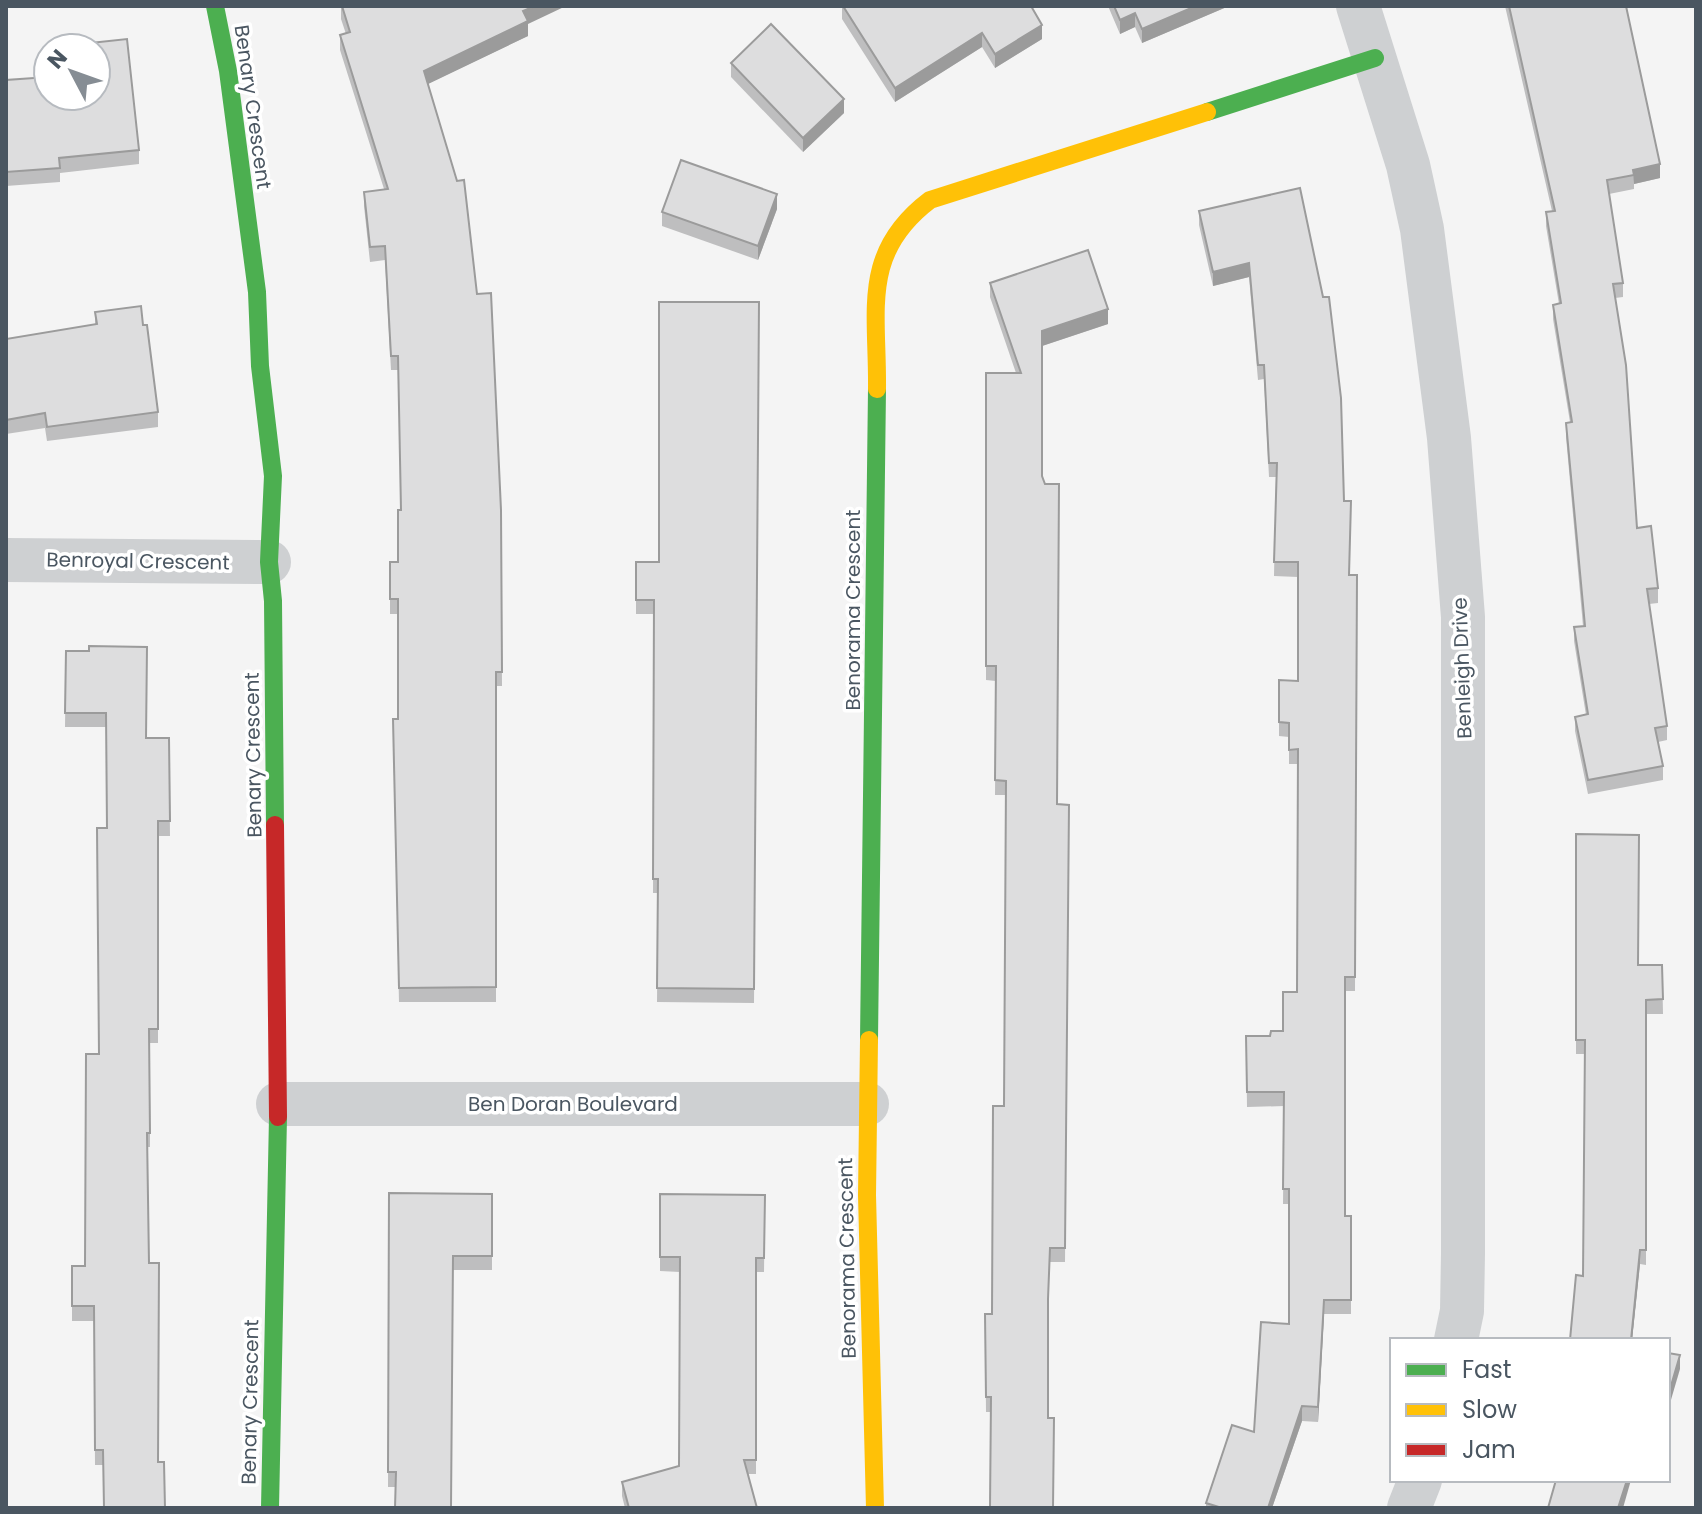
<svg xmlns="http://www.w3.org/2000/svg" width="1702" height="1514" font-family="Poppins,sans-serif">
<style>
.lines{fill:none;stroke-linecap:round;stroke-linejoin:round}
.street{stroke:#ced0d2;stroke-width:44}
.fast{stroke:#4caf50;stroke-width:18}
.slow{stroke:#ffc107;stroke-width:18}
.jam{stroke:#c62828;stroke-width:18}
.wall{fill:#bebebf}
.shaded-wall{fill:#9b9b9b}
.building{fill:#ddddde;stroke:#9b9b9b;stroke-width:2}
.labels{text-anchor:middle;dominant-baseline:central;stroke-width:7;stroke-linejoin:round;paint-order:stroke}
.street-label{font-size:20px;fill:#4a5661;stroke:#fff}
</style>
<rect width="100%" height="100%" fill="#f4f4f4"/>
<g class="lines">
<g class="street">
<path d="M1358 6 1408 165 1422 229 1449 438 1463 617V1254L1462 1311 1456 1340"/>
<path d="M6 560 269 562"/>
<path d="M278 1104H867"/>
<path d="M1409 1508 1420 1480"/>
</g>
<g class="fast">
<path d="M215 6 228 71 257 292 260 366 273 476 269 562 273 601 275 825"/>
<path d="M1207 112 1375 58"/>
<path d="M869 1040 877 389"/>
<path d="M270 1508 278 1117"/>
</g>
<g class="slow">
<path d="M877 389C878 310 860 253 930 200L1207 112"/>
<path d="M869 1040 867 1195 875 1508"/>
</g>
<path class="jam" d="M275 825 278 1117"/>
</g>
<g class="wall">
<path d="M341 6 528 24V36L427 84 501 510 502 686H496V1002H399L393 733 398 719V614H390V562H398L401 510 398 370H391L385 260 370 262 364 206V192L384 189 340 50V35L346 34 341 19Z"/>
<path d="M842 6H843L1042 39 995 68 982 47 895 102 842 19Z"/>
<path d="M1108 6H1229L1142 43 1135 27 1120 34Z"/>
<path d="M1505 6H1626L1660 178 1634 184V189L1609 194 1623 283V297L1615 298 1637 528 1658 588V603L1649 604 1667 726V740L1658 742 1663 766V780L1588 794 1575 731V717L1586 715 1574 641V627L1583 626 1566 437V423L1570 422 1553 319V305L1559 304 1546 226V212L1552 211Z"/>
<path d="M731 63 844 113 803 152 731 77Z"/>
<path d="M6 80 139 150V164L60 173V182L6 186Z"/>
<path d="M1300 188 1344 501 1349 575H1357L1355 991H1345V1216H1351V1314H1324L1318 1422 1302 1421 1272 1508H1206V1503L1254 1432 1289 1324V1204H1283L1284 1106 1247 1107 1246 1036H1270L1283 1031 1297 992 1298 764H1289V737L1279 736V722L1298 681V577L1274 576 1276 477H1269L1264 379 1258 380 1249 277 1213 286 1199 225V211Z"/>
<path d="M777 209 758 260 662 226V212Z"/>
<path d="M990 283 1108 324 1042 346V476L1057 804 1069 805 1065 1262H1050L991 1412H986L985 1314H992L1004 1106 1006 795H995L996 681 986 680V373H1016L990 297Z"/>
<path d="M759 302 754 1003 657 1002 658 893H653L654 614H636V562H659Z"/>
<path d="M95 312 143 325 158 412V427L47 441 45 428 6 434V339L95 325Z"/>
<path d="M66 651 147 738H169L170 836H158V1043H150V1147H148L103 1465H95L94 1321H72V1266H85L98 1054 107 828 106 727H65Z"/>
<path d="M1576 834 1638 965H1662L1663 1014H1646V1265L1640 1264 1632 1340H1570L1583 1276 1585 1054H1576Z"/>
<path d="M389 1193 492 1194V1270H453L396 1487H388Z"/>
<path d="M660 1194 765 1195 764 1272H756V1474H747L757 1508H625L622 1496V1482L679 1466 680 1272 660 1271Z"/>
</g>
<g class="shaded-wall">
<path d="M535 6H566L528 24V36L424 86V71L523 11Z"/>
<path d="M1196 6H1229L1142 43V29Z"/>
<path d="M1135 13V27L1120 34V20Z"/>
<path d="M1042 25V39L995 68V54Z"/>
<path d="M982 33V47L895 102V88Z"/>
<path d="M844 99V113L803 152V138Z"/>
<path d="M1660 164V178L1634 184 1633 170Z"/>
<path d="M777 194V209L758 260V246Z"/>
<path d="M1249 263V277L1213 286V272Z"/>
<path d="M1108 309V324L1042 346V331Z"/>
<path d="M1640 1250V1264L1632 1340H1631Z"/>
<path d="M1324 1300V1314L1318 1422V1407Z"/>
<path d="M1680 1355V1369L1668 1410V1396Z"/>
<path d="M1302 1406V1421L1272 1508H1268Z"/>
<path d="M1627 1480H1631L1623 1508H1618Z"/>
</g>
<g class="building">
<path d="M342 6H535L523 11 528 21 424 71 457 181 464 180 477 294 491 293 501 510 502 672H496V987L399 988 393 719H398V599H390V562H398V510H401L398 356H391L385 246 370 247 364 192 388 189 340 35 350 32Z"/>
<path d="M843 6H1031L1042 25 995 54 982 33 895 88Z"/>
<path d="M1114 6H1196L1142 29 1135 13 1120 20Z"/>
<path d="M1509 6H1626L1660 164 1633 170 1634 175 1607 180 1623 283 1613 284 1626 365 1637 528 1651 526 1658 588 1647 589 1667 726 1655 728 1663 766 1588 780 1575 717 1588 714 1574 627 1585 626 1566 423 1572 422 1553 305 1561 303 1546 212 1555 211Z"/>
<path d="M771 24 844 99 803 138 731 63Z"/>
<path d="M127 39 139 150 59 158 60 168 6 172V80L48 77V96H96V48H63V46Z"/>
<path d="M681 160 777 194 758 246 662 212Z"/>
<path d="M1300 188 1323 297H1329L1341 398 1344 501H1351L1349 575H1357L1355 977H1345V1216H1351V1300H1324L1318 1407 1302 1406 1268 1508H1222L1206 1503 1232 1425 1254 1432 1261 1322 1289 1324V1189H1283L1284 1092H1247L1246 1036H1270L1271 1031H1283V992H1297L1298 749 1289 750V723L1279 722V680L1298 681V562H1274L1277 463H1269L1264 365H1258L1249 263 1213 272 1199 211Z"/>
<path d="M1088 250 1108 309 1042 331V476L1045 484H1059L1057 804 1069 805 1065 1248H1050L1048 1299V1418H1054L1053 1508H990L991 1397H986L985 1314H992L993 1106H1004L1006 781 995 780 996 666H986V373H1021L990 283Z"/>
<path d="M659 302H759L754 989 657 988 658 879H653L654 600H636V562H659Z"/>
<path d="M141 306 143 325H147L158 412 47 427 45 413 6 420V339L97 324 95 312Z"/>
<path d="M89 646 147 647 146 738H169L170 821H158V1029H149L150 1133H147L149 1263H159L158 1462H164L165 1508H104L103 1450H95L94 1306H72V1266H85L86 1054H99L97 828H107L106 713H65L66 651H89Z"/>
<path d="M1576 834 1639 835 1638 965H1662L1663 999 1646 1000V1250H1640L1631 1340H1570L1576 1275 1583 1276 1585 1040H1576Z"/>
<path d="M389 1193 492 1194V1256H453L451 1508H395L396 1472H388Z"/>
<path d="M660 1194 765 1195 764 1258H756V1460H744L757 1508H629L622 1482 679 1466 680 1257H660Z"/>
<path d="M1668 1353 1680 1355 1668 1396Z"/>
<path d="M1556 1480H1627L1618 1508H1548Z"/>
</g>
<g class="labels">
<g class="street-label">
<text transform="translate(253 107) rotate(82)">Benary Crescent</text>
<text transform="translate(138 561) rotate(1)">Benroyal Crescent</text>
<text transform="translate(853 610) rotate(-90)">Benorama Crescent</text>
<text transform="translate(1462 668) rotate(-92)">Benleigh Drive</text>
<text transform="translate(253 755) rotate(-91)">Benary Crescent</text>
<text x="573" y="1104">Ben Doran Boulevard</text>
<text transform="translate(847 1258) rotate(-91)">Benorama Crescent</text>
<text transform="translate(250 1402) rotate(-89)">Benary Crescent</text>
</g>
</g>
<rect width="1702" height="1514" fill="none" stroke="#4a5661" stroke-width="16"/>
<rect x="1390" y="1338" width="280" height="144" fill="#ffffff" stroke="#b7bbc0" stroke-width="2"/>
<rect x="1406" y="1364" width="40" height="12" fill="#4caf50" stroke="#b7bbc0" stroke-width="2"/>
<text x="1462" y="1378" font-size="24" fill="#4a5661">Fast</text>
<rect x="1406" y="1404" width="40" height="12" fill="#ffc107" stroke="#b7bbc0" stroke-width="2"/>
<text x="1462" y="1418" font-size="24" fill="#4a5661">Slow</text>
<rect x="1406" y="1444" width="40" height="12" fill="#c62828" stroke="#b7bbc0" stroke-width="2"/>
<text x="1462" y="1458" font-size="24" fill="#4a5661">Jam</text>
<g transform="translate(72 72) rotate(311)"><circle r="38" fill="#ffffff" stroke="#b7bbc0" stroke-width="2"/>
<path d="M0-6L14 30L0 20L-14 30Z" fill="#868d94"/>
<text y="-12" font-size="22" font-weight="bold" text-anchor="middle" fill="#4a5661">N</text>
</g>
</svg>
